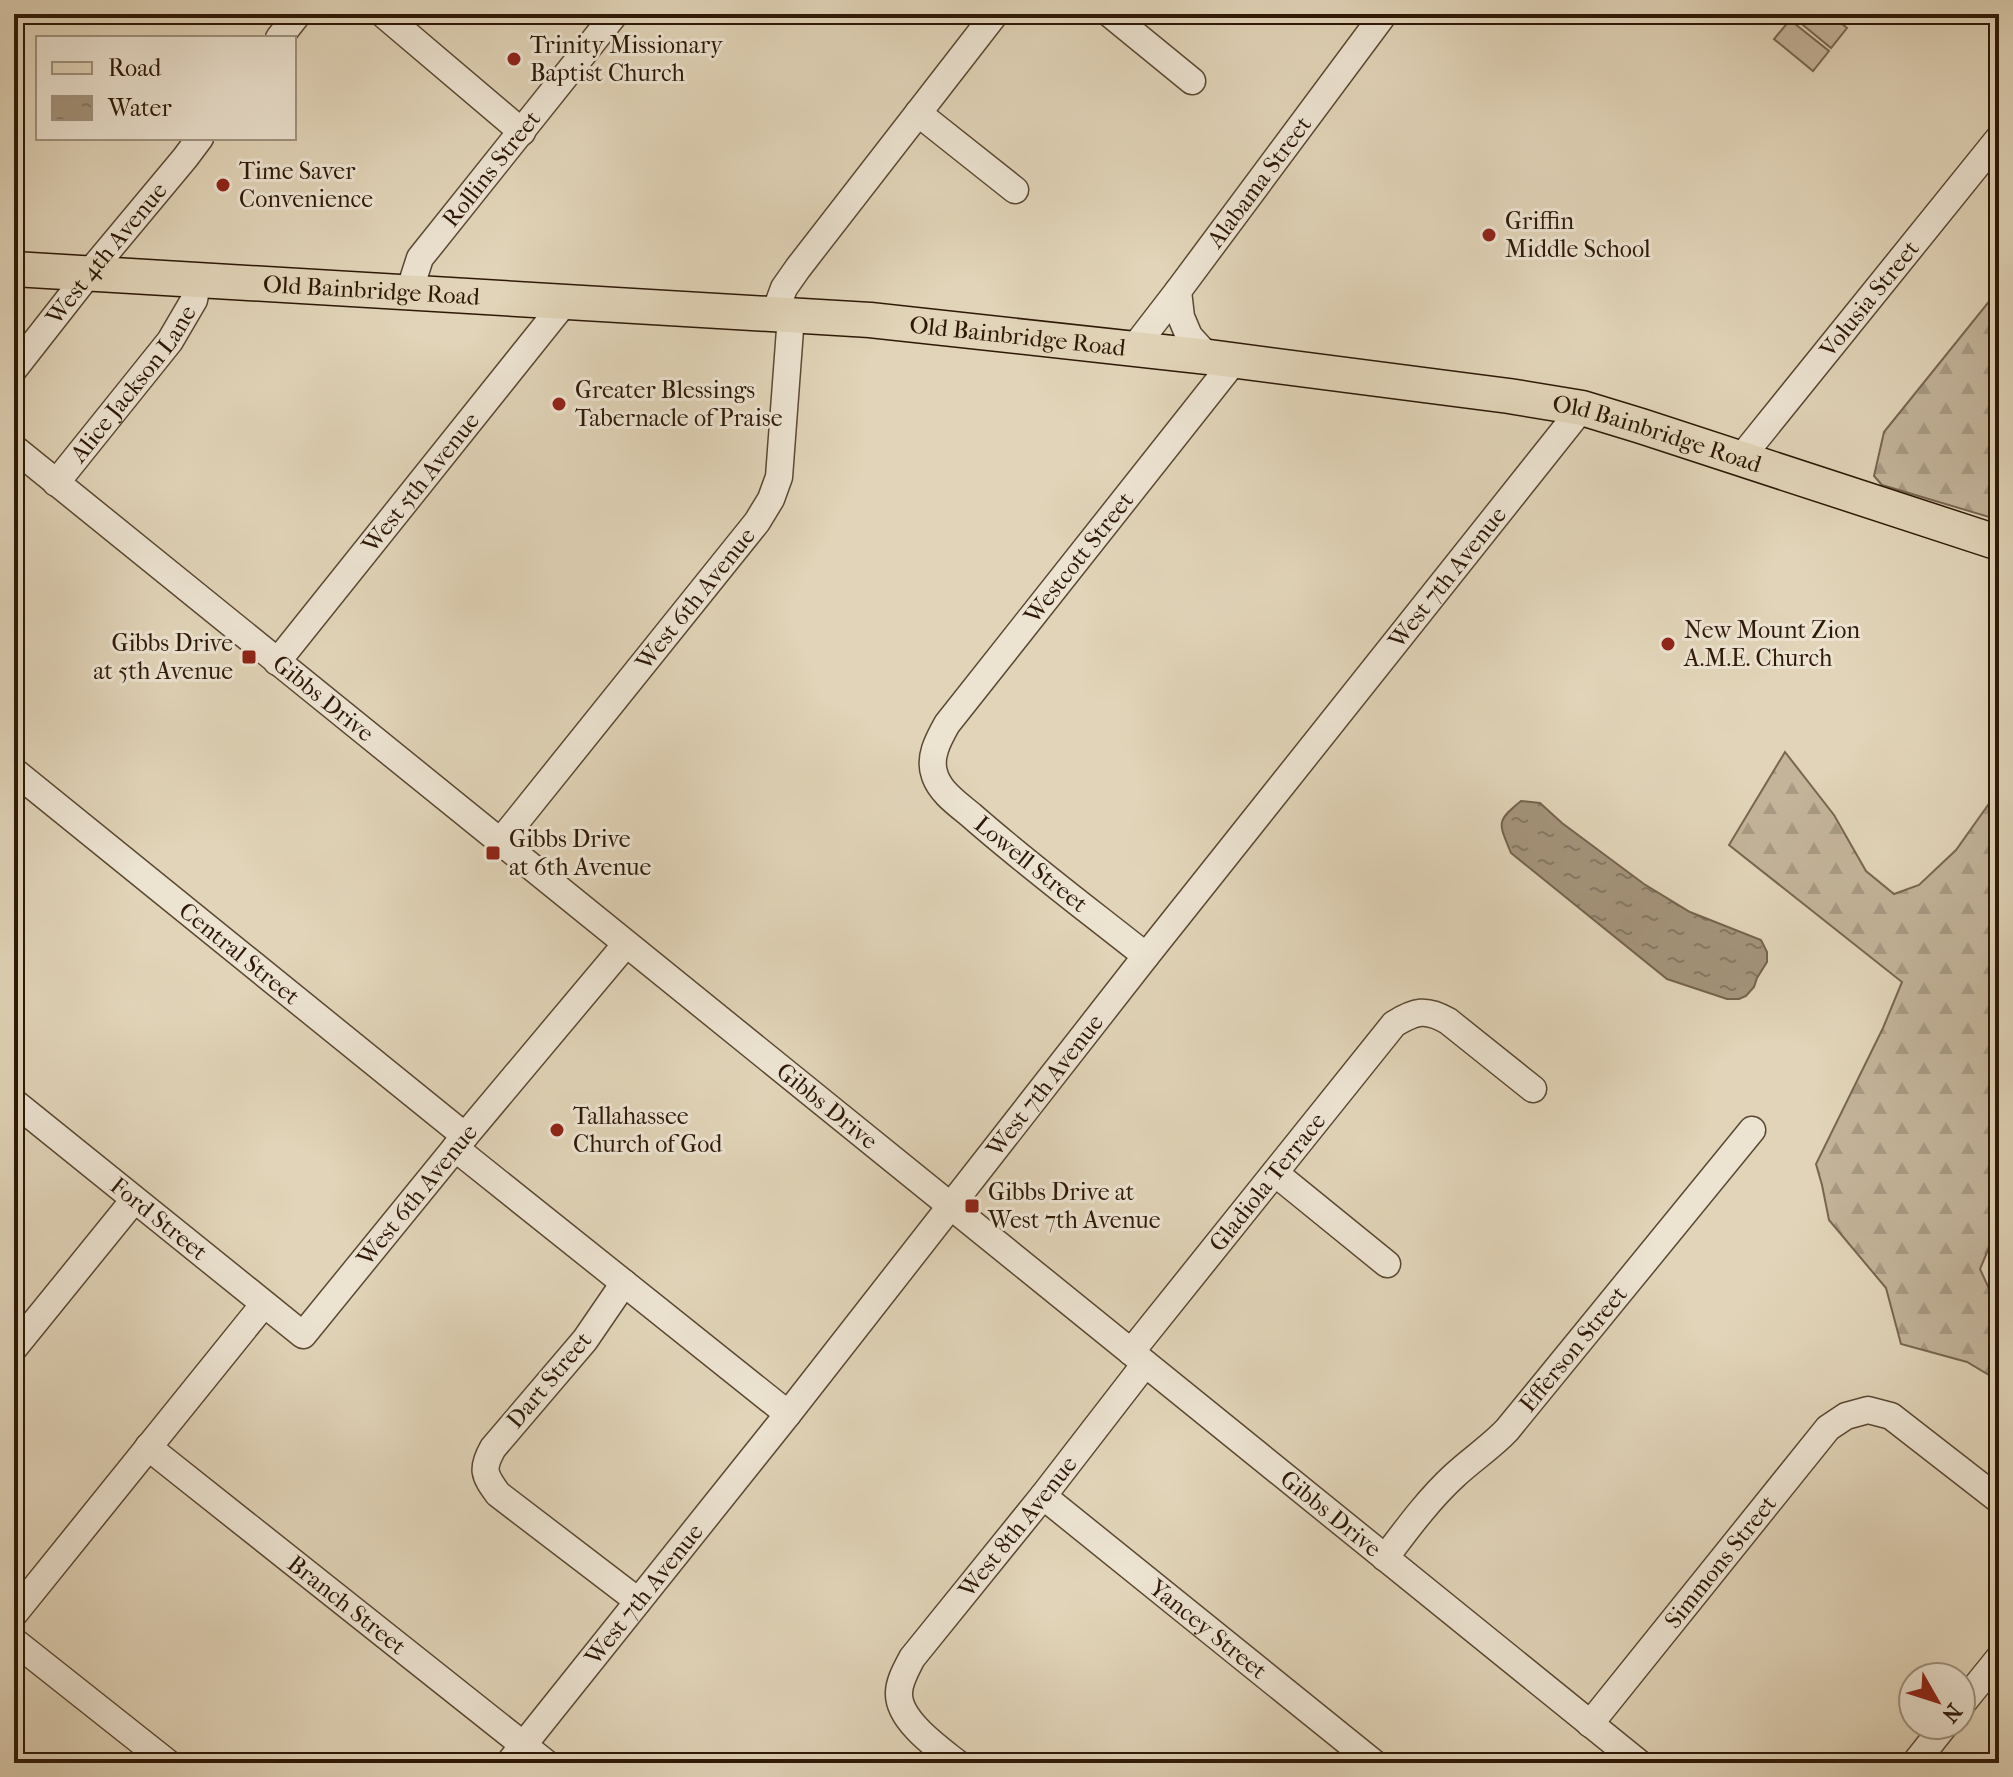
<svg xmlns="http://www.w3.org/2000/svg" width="2013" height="1777" font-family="'IM FELL French Canon',serif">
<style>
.forest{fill:url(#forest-firs);stroke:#786650;stroke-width:2}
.pitch{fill:#c3b49a;stroke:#786650;stroke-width:2}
.water{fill:url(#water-ripples);stroke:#75634d;stroke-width:2}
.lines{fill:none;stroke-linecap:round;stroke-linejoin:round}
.minor-casing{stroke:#5b4833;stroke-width:29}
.major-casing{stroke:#2e1907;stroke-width:37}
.minor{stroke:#ece3d1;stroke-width:26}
.major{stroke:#e1d4b8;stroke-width:34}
.poi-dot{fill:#8f2418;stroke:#ece3d1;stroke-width:3}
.labels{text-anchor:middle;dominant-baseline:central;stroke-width:6;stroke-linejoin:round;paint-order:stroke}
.poi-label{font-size:24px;fill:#2e1907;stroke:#ece3d1;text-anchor:start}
.street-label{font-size:24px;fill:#2e1907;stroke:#ece3d1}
</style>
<defs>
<pattern id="forest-firs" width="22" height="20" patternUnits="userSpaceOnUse" patternTransform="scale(2)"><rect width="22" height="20" fill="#c3b49a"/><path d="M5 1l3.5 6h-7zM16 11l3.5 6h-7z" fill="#a89a83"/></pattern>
<pattern id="water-ripples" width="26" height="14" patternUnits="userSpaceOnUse" patternTransform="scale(2)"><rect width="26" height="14" fill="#a4947c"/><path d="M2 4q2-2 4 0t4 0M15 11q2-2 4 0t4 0" fill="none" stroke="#867864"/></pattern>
</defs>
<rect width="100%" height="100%" fill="#e1d4b8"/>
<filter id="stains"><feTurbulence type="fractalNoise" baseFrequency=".0025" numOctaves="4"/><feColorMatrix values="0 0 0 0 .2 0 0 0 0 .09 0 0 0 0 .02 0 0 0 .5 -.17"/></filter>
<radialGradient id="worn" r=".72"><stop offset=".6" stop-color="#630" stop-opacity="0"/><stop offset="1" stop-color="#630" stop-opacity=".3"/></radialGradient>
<g class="forest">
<path d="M1999 289V520L1882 485 1874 476 1884 432Z"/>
<path d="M1785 752 1834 815 1866 871 1894 894 1919 885 1956 850 1993 798 1999 799V1231L1993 1238 1980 1269 1991 1293 1999 1295V1381L1967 1362 1901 1344 1886 1288 1829 1220 1822 1185 1816 1164 1883 1028 1902 982 1729 845Z"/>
</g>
<g class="pitch">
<path d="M1794 14H1830L1847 28 1831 48 1792 16Z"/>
<path d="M1790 20 1829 51 1813 71 1774 39Z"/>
</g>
<path class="water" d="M1521 801 1540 803 1562 823 1644 884 1690 912 1761 940 1767 952V962L1757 978 1754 987 1746 996 1739 999H1727L1667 979 1511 853C1499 823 1495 822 1521 801Z"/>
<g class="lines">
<defs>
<g id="minor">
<path d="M383 14 522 132"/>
<path d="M1110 14 1192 81"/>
<path d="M279 38 298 14"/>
<path d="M918 113 1015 190"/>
<path d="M1178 291 1181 317 1189 336 1208 357"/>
<path id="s1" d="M409 292 420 258 615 14"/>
<path d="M774 315 784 288 798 268 995 14"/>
<path id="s2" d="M1134 348 1178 291 1384 14"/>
<path id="s3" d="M14 369 90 272 185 158 200 138"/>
<path id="s4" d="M14 448 1639 1763"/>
<path id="s5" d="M1740 459 1999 138"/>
<path id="s6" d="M56 483 170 341 194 300 198 280"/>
<path id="s7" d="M277 662 565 302"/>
<path id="s8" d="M14 771 465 1136"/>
<path id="s9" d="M500 842 757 522 771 499 779 477 791 316"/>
<path id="s10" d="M1146 956C1088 910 1028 865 972 816 959 805 941 793 935 776 928 758 938 740 947 724L1235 360"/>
<path id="s11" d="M14 1102 303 1335 465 1136 626 944"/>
<path d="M455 1148 788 1414"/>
<path d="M1275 1173 1387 1264"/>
<path d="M624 1283 585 1340 493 1448C481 1469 484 1475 498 1494L638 1601"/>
<path d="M14 1348 134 1200"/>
<path id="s12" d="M1131 1352 1394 1024C1415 1011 1426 1008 1448 1021L1533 1089"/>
<path id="s13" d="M148 1447 546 1763"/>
<path id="s14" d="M1043 1496 1374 1763"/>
<path id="s15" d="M1385 1558C1407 1529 1428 1500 1454 1476 1471 1460 1491 1447 1507 1430L1752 1130"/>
<path d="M14 1614 264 1304"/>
<path d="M14 1641 168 1763"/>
<path d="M1961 1705 1999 1658"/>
<path id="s16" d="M1590 1724 1828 1428 1846 1416 1868 1410 1891 1416 1999 1500"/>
<path id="s17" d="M509 1763 788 1414 1146 956 1582 408"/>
<path id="s18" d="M957 1763C938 1748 898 1720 899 1693 899 1681 907 1668 912 1658L1043 1496 1145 1364"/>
<path d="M1915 1763 1945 1725"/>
</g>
<g id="major">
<path id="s19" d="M14 269 870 320 1208 357 1509 396 1582 408 1641 426 1999 543"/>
</g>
</defs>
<use href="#minor" class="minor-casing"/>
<use href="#major" class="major-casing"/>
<use href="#minor" class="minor"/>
<use href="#major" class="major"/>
</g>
<g class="poi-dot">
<circle cx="514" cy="59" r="8"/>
<circle cx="223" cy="185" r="8"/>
<circle cx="1489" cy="235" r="8"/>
<circle cx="559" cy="404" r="8"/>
<circle cx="1668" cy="644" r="8"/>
<rect x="241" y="649" width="16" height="16" rx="4"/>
<rect x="485" y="845" width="16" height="16" rx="4"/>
<circle cx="557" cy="1130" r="8"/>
<rect x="964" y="1198" width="16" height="16" rx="4"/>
</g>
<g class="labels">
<g class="poi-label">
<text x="530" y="45">Trinity Missionary<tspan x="530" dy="28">Baptist Church</tspan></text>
<text x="239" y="171">Time Saver<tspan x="239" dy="28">Convenience</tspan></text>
<text x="1505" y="221">Griffin<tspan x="1505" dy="28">Middle School</tspan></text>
<text x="575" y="390">Greater Blessings<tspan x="575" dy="28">Tabernacle of Praise</tspan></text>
<text x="1684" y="630">New Mount Zion<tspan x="1684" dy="28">A.M.E. Church</tspan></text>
<text x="233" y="643" text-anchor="end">Gibbs Drive<tspan x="233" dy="28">at 5th Avenue</tspan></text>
<text x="509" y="839">Gibbs Drive<tspan x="509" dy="28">at 6th Avenue</tspan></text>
<text x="573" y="1116">Tallahassee<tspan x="573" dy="28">Church of God</tspan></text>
<text x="988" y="1192">Gibbs Drive at<tspan x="988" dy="28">West 7th Avenue</tspan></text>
</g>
<g class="street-label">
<text stroke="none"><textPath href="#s1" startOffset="150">Rollins Street</textPath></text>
<text stroke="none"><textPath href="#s2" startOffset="208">Alabama Street</textPath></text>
<text stroke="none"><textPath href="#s3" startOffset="148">West 4th Avenue</textPath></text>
<text stroke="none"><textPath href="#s19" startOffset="358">Old Bainbridge Road</textPath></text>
<text stroke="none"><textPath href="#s5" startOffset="206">Volusia Street</textPath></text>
<text stroke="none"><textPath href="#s19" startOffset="1006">Old Bainbridge Road</textPath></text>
<text stroke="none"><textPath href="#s6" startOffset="126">Alice Jackson Lane</textPath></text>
<text stroke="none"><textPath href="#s19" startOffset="1654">Old Bainbridge Road</textPath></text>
<text stroke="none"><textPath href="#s7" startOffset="230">West 5th Avenue</textPath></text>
<text stroke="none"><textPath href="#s10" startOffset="546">Westcott Street</textPath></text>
<text stroke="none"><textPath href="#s17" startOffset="1512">West 7th Avenue</textPath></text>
<text stroke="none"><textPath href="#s9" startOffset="312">West 6th Avenue</textPath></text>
<text stroke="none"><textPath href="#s4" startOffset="398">Gibbs Drive</textPath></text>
<text transform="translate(1031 864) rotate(39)">Lowell Street</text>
<text stroke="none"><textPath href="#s8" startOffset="290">Central Street</textPath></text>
<text stroke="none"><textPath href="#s17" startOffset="864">West 7th Avenue</textPath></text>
<text stroke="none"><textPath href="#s4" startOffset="1046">Gibbs Drive</textPath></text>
<text stroke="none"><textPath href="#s12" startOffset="218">Gladiola Terrace</textPath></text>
<text stroke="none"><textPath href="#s11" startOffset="552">West 6th Avenue</textPath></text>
<text stroke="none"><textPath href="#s11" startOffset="186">Ford Street</textPath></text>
<text stroke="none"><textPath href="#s15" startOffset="282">Efferson Street</textPath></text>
<text transform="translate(549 1380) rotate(-50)">Dart Street</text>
<text stroke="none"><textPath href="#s4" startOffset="1694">Gibbs Drive</textPath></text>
<text stroke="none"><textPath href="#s18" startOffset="300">West 8th Avenue</textPath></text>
<text stroke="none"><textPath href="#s16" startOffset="208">Simmons Street</textPath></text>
<text stroke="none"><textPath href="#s17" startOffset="216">West 7th Avenue</textPath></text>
<text stroke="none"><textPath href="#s13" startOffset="254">Branch Street</textPath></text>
<text stroke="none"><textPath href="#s14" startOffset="212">Yancey Street</textPath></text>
</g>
</g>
<rect width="2013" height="1777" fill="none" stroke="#e1d4b8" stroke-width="48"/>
<rect x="16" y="16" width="1981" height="1745" fill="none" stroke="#2e1907" stroke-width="4"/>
<rect x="24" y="24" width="1965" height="1729" fill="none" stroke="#2e1907" stroke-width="2"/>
<rect x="36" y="36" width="260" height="104" fill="#ece3d1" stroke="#a09280" stroke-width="2"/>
<rect x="52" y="62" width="40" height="12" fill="#e1d4b8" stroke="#a09280" stroke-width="2"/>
<text x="108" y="76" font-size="24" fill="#2e1907">Road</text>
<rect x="52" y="96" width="40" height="24" fill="url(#water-ripples)" stroke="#a09280" stroke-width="2"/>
<text x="108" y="116" font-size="24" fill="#2e1907">Water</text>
<g transform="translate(1937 1701) rotate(129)"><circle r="38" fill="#ece3d1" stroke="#a09280" stroke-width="2"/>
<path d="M0-6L14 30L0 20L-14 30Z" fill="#8f2418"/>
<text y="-12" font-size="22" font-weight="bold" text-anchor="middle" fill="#2e1907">N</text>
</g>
<rect width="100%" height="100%" filter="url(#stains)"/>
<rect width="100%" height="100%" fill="url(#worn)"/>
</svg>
